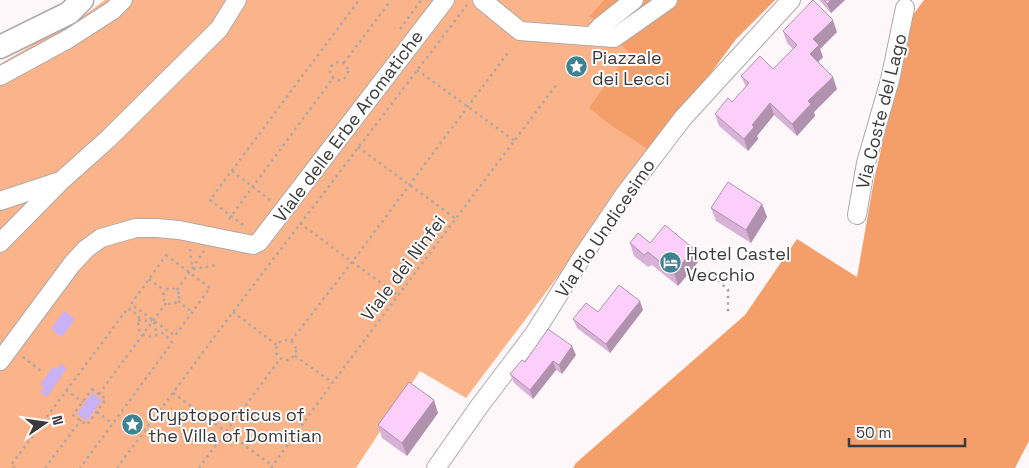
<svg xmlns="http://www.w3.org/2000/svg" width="1029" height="468" font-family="'Space Grotesk',sans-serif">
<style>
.green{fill:#fbb489}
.forest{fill:#f49f6a}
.water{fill:#c8b1f5}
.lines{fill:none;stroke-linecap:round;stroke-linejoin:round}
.minor-casing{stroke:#aea8aa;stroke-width:20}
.major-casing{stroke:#aea8aa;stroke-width:25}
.path{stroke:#aca7a8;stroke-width:2.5;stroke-dasharray:2.5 4;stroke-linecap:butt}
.minor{stroke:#fff;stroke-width:18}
.major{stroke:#fff;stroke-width:22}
.wall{fill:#d8b2d6}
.shaded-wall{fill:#b091ae}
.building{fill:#fbcff9;stroke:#b091ae}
.labels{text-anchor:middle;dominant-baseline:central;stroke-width:4;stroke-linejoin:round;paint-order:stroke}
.poi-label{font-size:18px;fill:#3c393a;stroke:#fff;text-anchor:start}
.street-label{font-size:18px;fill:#3c393a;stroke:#fff}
</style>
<rect width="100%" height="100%" fill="#fef7f9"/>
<path class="green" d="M105 0H775L736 39 652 152 466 398 420 371 356 468H0V64L89 12Z"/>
<g class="forest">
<path d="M604 0H775L736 39 652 152 612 126 589 108 629 52 590 16Z"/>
<path d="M924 0H1029V441L1015 468H573L576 463 745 315 797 239 857 277 874 180 895 88 907 23Z"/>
</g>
<g class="water">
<path d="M64 311 75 319 62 337 51 329Z"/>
<path d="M61 364 67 368 47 397 40 392 44 387 40 384 53 367 57 369Z"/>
<path d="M92 393 102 400 87 421 77 414Z"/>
</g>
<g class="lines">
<defs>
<g id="minor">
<path d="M482 0 520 31 614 38 668 0"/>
<path d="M592 36 601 26 634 0"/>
<path d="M0 76 68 39 113 10 123 0"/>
<path d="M0 201 57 182"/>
<path d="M857 215 866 163 890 80 905 8"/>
<path d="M0 243 62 180 108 139 219 29 237 0"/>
<path d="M0 361 72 264 86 249 101 238 136 228H156L179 230 253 245 259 242 445 0"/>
<path d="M436 468 478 408 534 334 582 257 624 195 683 118 791 0"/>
</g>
<path id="major" d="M0 47 69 13 82 0"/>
</defs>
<use href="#minor" class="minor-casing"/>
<use href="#major" class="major-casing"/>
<g class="path">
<path d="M400 29 421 0"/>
<circle cx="339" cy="71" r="9"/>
<path d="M344 63 391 0"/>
<path d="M417 70 515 141"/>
<path d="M358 147 456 219"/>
<path d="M232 171 270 200"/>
<path d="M229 219 333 78"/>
<path d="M300 223 352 262 398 295"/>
<path d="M243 225 210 200 359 0"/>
<path d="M190 249 192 268"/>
<path d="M166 255 210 288 175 336 131 304Z"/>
<path d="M193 269 217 265"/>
<path d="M709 271 728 290V313"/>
<path d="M149 279 165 291"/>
<circle cx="171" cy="296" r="8"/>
<path d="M177 290 204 251"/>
<path d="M178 301 192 312"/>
<path d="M233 312 277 345"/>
<path d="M138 320 152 321"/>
<path d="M154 322 157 335"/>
<circle cx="286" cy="350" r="10"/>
<path d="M291 341 352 262 510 50"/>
<path d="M295 356 332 382"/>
<path d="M23 357 41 371"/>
<path d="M92 389 106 399 87 425 73 415Z"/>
<path d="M66 390 83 402"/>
<path d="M173 393 273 466"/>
<path d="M99 394 166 303"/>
<path d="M97 412 112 423"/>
<path d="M15 468 11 465 128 308 139 316 138 328C144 339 152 337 162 333L171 340 172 343 80 468"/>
<path d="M45 468 81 420"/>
<path d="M117 468 233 312 467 5"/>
<path d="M199 468 280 359"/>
<path d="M271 468 333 382 557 84"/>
</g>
<use href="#minor" class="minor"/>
<use href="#major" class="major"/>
</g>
<g class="wall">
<path d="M819 0H845L831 13Z"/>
<path d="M783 31 837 32 820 49 823 57 818 62 837 89 814 112 815 116 797 136 774 115 757 136 758 139 748 151 719 126 715 114 732 102 746 87 741 76 773 69 793 49 787 43Z"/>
<path d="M762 204 767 217 751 243 716 221 711 208Z"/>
<path d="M630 243H650L694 249 698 262 678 286 652 265 648 267 634 256Z"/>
<path d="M643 310 610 353 577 328 573 319 598 312Z"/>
<path d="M576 355 562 374 556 370 533 399 514 383 510 374 525 362Z"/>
<path d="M438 413 407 456 382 438 378 425Z"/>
</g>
<g class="shaded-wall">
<path d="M831 0H845L831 13 827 4Z"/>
<path d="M833 20 837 32 820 49 823 57 814 66 810 54 813 39Z"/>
<path d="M833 77 837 89 814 112 815 116 797 136 792 124 808 101Z"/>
<path d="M770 103 774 115 757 136 758 139 748 151 744 139 752 125Z"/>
<path d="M762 204 767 217 751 243 746 230Z"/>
<path d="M694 249 698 262 678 286 674 273Z"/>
<path d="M640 301 643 310 610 353 606 344Z"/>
<path d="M572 346 576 355 562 374 559 365Z"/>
<path d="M553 361 556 370 533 399 530 390Z"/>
<path d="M434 400 438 413 407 456 402 443Z"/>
</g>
<g class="building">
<path d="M813 0 833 20 813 39 819 45 810 54 833 77 808 101 811 104 792 124 770 103 752 125 754 127 744 139 715 114 728 98 732 102 749 83 741 76 760 56 773 69 797 45 783 31Z"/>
<path d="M824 0H831L827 4Z"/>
<path d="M728 182 762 204 746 230 711 208Z"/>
<path d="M665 225 694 249 674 273 648 252 644 255 630 243 638 233 650 243Z"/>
<path d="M619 285 640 301 606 344 573 319 586 303 598 312Z"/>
<path d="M548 329 572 346 559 365 553 361 530 390 510 374 522 360 525 362Z"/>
<path d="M409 382 434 400 402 443 378 425Z"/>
</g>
<defs>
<symbol id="sight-disc" viewBox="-11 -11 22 22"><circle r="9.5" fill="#3f8292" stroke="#fff"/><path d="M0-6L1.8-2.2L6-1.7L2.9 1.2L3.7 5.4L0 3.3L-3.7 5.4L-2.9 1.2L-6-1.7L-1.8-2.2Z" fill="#fff"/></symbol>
<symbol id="hotel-disc" viewBox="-11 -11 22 22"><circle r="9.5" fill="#3f8292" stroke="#fff"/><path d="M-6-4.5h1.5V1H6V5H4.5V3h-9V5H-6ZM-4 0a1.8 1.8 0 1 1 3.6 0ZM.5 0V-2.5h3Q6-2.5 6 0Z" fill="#fff"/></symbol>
</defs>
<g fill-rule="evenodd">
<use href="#sight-disc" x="564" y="54" width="25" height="25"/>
<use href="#hotel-disc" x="658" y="250" width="25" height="25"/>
<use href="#sight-disc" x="120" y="412" width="25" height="25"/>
</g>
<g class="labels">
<g class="poi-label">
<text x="592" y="57">Piazzale<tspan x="592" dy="21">dei Lecci</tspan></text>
<text x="686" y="253">Hotel Castel<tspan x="686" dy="21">Vecchio</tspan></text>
<text x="148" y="414">Cryptoporticus of<tspan x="148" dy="21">the Villa of Domitian</tspan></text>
</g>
<g class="street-label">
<text transform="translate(881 111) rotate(-76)">Via Coste del Lago</text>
<text transform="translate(348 126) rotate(-53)">Viale delle Erbe Aromatiche</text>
<text transform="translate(605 228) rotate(-56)">Via Pio Undicesimo</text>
<text transform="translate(403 268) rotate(-53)">Viale dei Ninfei</text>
</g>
</g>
<g transform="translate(45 423) rotate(77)" stroke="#ffffff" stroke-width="4" paint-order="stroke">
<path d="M0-4L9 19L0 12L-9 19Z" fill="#3c393a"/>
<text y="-8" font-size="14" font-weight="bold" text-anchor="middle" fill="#3c393a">N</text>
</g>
<path d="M849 438v8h116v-8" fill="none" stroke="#3c393a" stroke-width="2.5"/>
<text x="856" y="438" font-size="15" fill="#3c393a" stroke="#ffffff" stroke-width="4" paint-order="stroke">50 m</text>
</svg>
